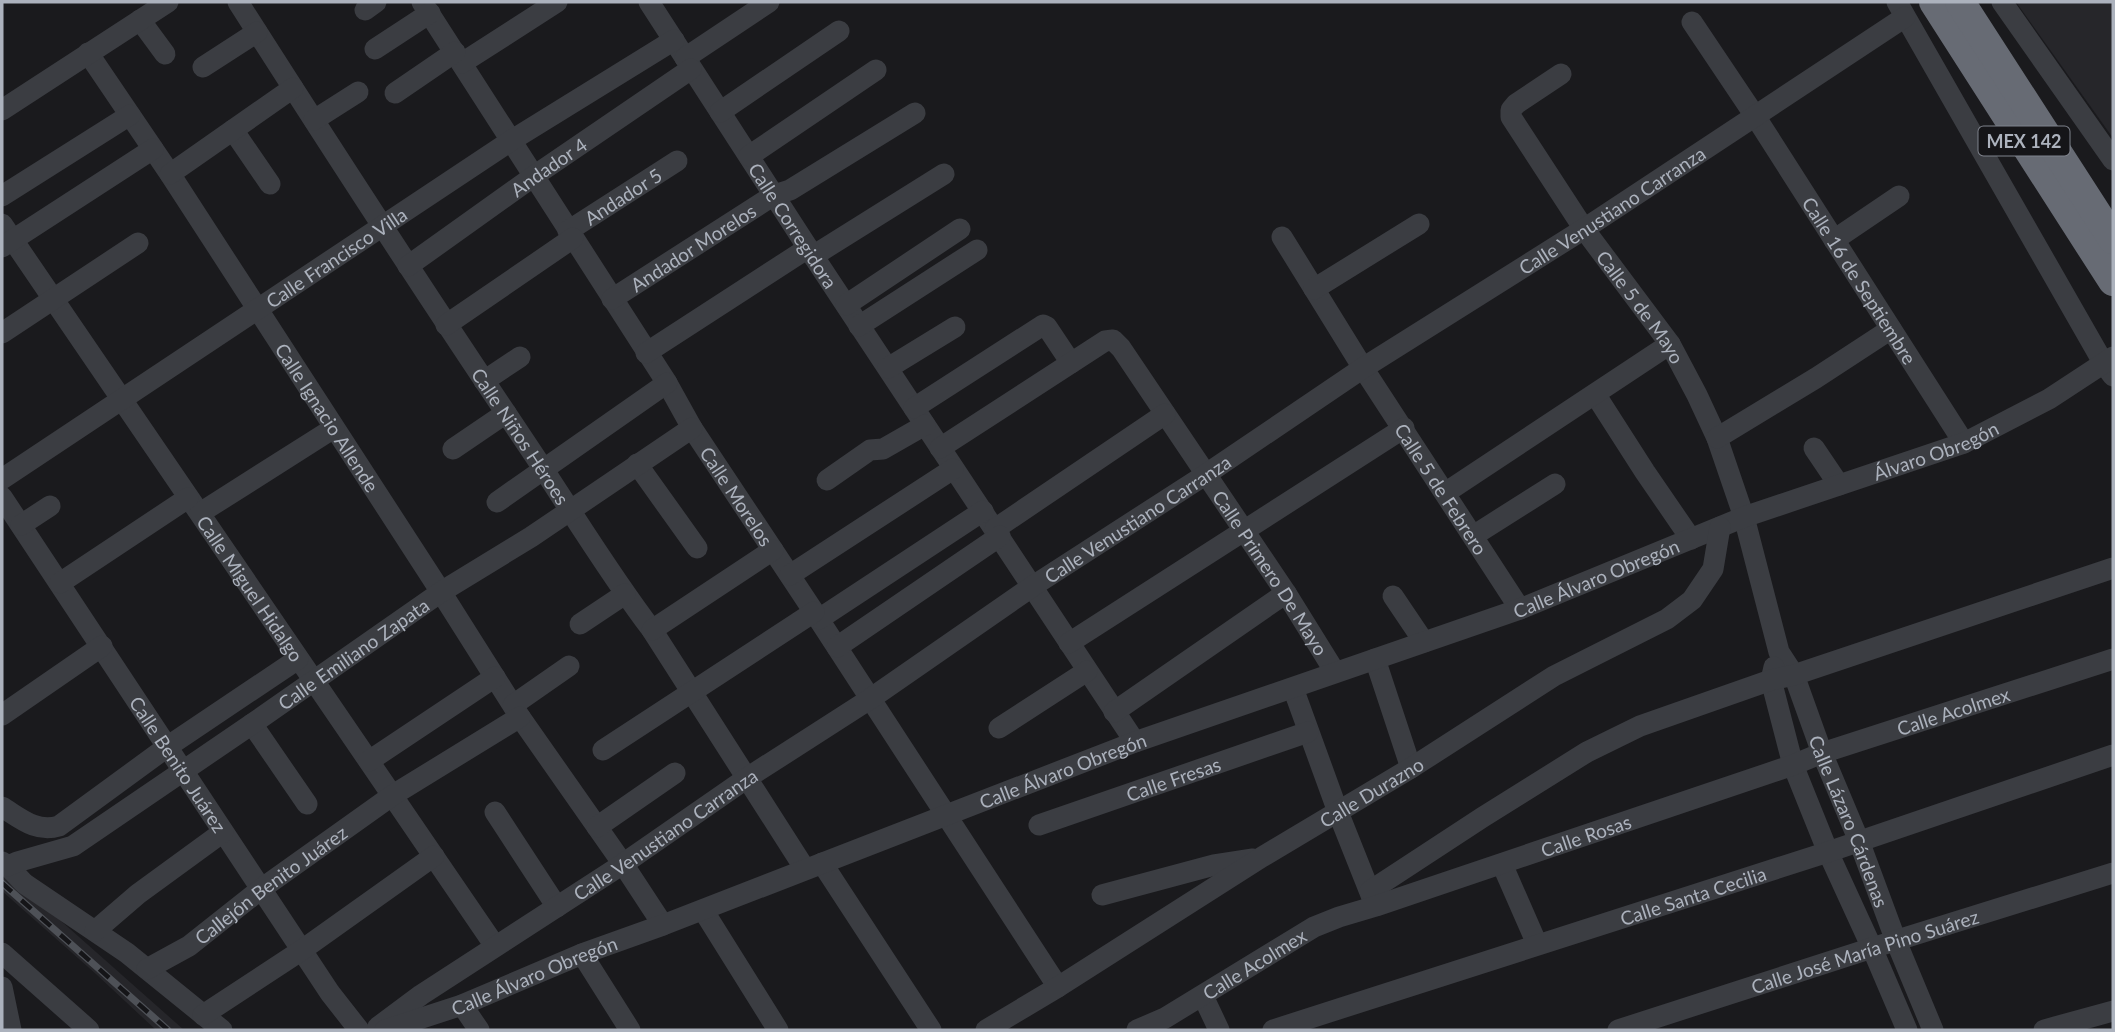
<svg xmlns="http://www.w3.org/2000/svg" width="2115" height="1032" font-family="Lato,sans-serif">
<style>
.built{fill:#26262a}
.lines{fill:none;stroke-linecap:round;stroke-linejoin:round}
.minor{stroke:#3b3d42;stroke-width:21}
.highway{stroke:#676b74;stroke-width:30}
.rail-casing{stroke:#4e5157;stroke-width:7}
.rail{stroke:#151518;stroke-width:4.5;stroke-dasharray:13;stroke-linecap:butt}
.labels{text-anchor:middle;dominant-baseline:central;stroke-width:7;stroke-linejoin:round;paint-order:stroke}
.shield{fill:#151518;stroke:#7f838c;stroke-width:2}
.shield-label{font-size:18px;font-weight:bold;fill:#acb2bd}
.street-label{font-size:19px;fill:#acb2bd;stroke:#151518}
</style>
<rect width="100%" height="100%" fill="#1a1a1d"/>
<g class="built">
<path d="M2016 2H2113V138Z"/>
<path d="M2 873 52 913 184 1030H156L96 974 2 891Z"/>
</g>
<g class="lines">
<g class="minor">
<path id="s1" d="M238 2C333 151 429 299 528 446 569 507 607 571 652 630L805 869"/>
<path id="s2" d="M422 2 667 383 692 428 814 612 1058 987"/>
<path id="s3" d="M649 2 808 248 1135 742"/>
<path d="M1897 2 2104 364 2113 376"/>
<path d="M2002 2 2113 160"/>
<path d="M365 10 376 2"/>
<path d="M140 20 165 54"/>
<path id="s4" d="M1692 22 1755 116 1964 443"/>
<path d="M375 49 430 13"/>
<path id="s5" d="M88 53 170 174 441 592 520 717 623 864 663 925"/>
<path d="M685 58 769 2"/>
<path d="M462 63 557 2"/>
<path d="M203 67 257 32"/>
<path id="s6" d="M1561 74 1516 104 1511 110V117L1584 229 1670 344 1697 395 1717 438 1744 517 1779 652 1794 675 1822 753 1859 841 1896 941 1933 1030"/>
<path d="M395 93 455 52"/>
<path d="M2 110 168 2"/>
<path d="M720 112 839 31"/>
<path d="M314 120 358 92"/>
<path d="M233 130 270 184"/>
<path d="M749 156 876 70"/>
<path d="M170 174 293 88"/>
<path d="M2 196 130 115"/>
<path id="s7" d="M2 224 495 946"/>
<path id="s8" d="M568 231 677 161"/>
<path id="s9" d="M1282 237 1363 368 1520 609"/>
<path d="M1834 240 1899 196"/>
<path d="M2 247 153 149"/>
<path d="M813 256 944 174"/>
<path id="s10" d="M408 266 534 176 691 69"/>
<path d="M1314 289 1419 224"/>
<path id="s11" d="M612 299 774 195 790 190 915 113"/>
<path d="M846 305 960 229"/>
<path d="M446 325 573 238"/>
<path d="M859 326 977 250"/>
<path d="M2 333 138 243"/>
<path d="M646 353 808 248"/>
<path d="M888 368 955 327"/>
<path d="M484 381 520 357"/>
<path d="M1595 394 1645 472 1691 539"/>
<path d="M914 408 1043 325 1047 327 1071 363"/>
<path d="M1717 438 1816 378 1891 329"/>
<path id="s12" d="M940 448 1105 341 1113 340 1121 348 1286 593 1335 672"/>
<path d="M1814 448 1839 485"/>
<path d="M453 449 506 413"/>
<path d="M637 464 697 548"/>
<path id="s13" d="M2 479 512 140 674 40"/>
<path d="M827 480 870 450 883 449 925 425"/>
<path d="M1445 493 1670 344"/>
<path id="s14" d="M2 497 330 993 359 1030"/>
<path d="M497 502 667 383"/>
<path d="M200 513 334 428"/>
<path d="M21 525 50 506"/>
<path d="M995 529 1165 414"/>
<path d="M1473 536 1555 484"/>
<path d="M790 575 953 469"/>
<path d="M60 583 188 498"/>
<path d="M1393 596 1424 642"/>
<path d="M819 619 983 511"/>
<path d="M580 624 625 594"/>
<path d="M652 630 773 550"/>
<path d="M1069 643 1404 428"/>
<path d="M837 647 1000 536"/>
<path d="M1375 659 1411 768"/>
<path d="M1774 667 1771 680 1793 765 1828 852 1872 948 1907 1030"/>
<path d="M1293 688 1338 812 1375 905"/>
<path d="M513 705 569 666"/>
<path d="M1114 712 1286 593"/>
<path d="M2 715 102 646"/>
<path d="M252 724 307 804"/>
<path d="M999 728 1087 671"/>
<path d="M603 750 814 612"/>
<path d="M369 761 495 677"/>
<path d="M2 807C20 818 36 833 59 826L167 747 298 659"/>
<path d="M495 812 557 907"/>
<path id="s15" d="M1039 825 1308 732"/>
<path d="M597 827 675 773"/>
<path d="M2 862C11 867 17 877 25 884L127 953 222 1030"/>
<path d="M822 863 931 1030"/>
<path d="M1502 864 1537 944"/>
<path id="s16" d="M8 866 17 862 73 846 252 724 441 592 531 537 692 428"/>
<path d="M1370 891 1483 817 1587 752 1640 726 1771 680 1794 675 2113 568"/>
<path d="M1102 895 1214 865 1253 859"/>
<path d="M703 910 778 1030"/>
<path d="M95 931 138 894 223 832"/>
<path d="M2 953 89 1030"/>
<path d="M582 954 630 1030"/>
<path id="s17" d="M147 969 189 946 261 889 393 795 520 717"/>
<path d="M2 987 11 1030"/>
<path d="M1203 996 1219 1030"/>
<path d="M462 1005 479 1030"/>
<path d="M203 1015 302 950 434 856"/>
<path id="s18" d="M378 1027 421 995 623 864 747 778 870 699 1033 586 1205 475 1363 368 1584 229 1905 17"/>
<path id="s19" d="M385 1030 462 1005 582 954 663 925 1135 742 1520 609 1744 517 1964 443 2049 399 2113 357"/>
<path id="s20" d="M986 1030 1058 987 1262 857 1411 768 1554 676 1667 619 1692 600 1713 569 1720 527"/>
<path id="s21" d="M1137 1030 1165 1018 1314 927 1339 917 1376 906 1793 765 1822 753 2113 659"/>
<path id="s22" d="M1273 1030 1828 852 2113 755"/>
<path id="s23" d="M1618 1030 1872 948 2113 873"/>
<path d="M2044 1030 2113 1011"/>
</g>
<g class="highway">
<path d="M1934 2 2113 281"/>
<path d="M1960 2 2113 239"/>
</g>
<defs>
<path id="rail" d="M2 883 168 1030"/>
</defs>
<use href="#rail" class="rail-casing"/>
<use href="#rail" class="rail"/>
</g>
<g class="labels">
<rect class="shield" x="1978.5" y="126.5" width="91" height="29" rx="5"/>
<g class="shield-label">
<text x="2024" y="141">MEX 142</text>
</g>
<g class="street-label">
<text stroke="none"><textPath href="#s10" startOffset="172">Andador 4</textPath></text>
<text stroke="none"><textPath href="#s8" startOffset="65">Andador 5</textPath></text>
<text stroke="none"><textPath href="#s18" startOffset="1480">Calle Venustiano Carranza</textPath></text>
<text stroke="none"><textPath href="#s3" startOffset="266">Calle Corregidora</textPath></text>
<text stroke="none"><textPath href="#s11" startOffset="96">Andador Morelos</textPath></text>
<text stroke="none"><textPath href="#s13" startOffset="401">Calle Francisco Villa</textPath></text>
<text stroke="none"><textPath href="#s4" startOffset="308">Calle 16 de Septiembre</textPath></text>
<text stroke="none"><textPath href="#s6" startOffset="299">Calle 5 de Mayo</textPath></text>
<text stroke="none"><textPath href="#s5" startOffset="436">Calle Ignacio Allende</textPath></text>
<text stroke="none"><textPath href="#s1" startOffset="518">Calle Niños Héroes</textPath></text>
<text stroke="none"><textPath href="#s19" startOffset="1656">Álvaro Obregón</textPath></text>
<text stroke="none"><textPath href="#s9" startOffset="298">Calle 5 de Febrero</textPath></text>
<text stroke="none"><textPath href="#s2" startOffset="586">Calle Morelos</textPath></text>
<text stroke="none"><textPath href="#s18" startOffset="914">Calle Venustiano Carranza</textPath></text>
<text stroke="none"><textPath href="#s12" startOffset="486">Calle Primero De Mayo</textPath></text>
<text stroke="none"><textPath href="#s19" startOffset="1293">Calle Álvaro Obregón</textPath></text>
<text stroke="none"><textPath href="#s7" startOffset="441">Calle Miguel Hidalgo</textPath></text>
<text stroke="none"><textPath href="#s16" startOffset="408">Calle Emiliano Zapata</textPath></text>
<text stroke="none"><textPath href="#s21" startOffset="880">Calle Acolmex</textPath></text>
<text stroke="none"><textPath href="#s14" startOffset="320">Calle Benito Juárez</textPath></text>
<text stroke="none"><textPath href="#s19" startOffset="726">Calle Álvaro Obregón</textPath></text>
<text stroke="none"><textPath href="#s15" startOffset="142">Calle Fresas</textPath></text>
<text stroke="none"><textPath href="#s20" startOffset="453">Calle Durazno</textPath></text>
<text stroke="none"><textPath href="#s6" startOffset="858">Calle Lázaro Cárdenas</textPath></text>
<text stroke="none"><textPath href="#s18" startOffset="346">Calle Venustiano Carranza</textPath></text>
<text stroke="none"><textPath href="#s21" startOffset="492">Calle Rosas</textPath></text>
<text stroke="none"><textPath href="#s17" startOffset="150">Callejón Benito Juárez</textPath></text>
<text stroke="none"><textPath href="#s22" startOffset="441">Calle Santa Cecilia</textPath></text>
<text stroke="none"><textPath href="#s23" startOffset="259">Calle José María Pino Suárez</textPath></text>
<text stroke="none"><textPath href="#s21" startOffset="135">Calle Acolmex</textPath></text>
<text stroke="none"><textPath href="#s19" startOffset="159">Calle Álvaro Obregón</textPath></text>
</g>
</g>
<rect width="2115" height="1032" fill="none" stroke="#acb2bd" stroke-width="7"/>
</svg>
